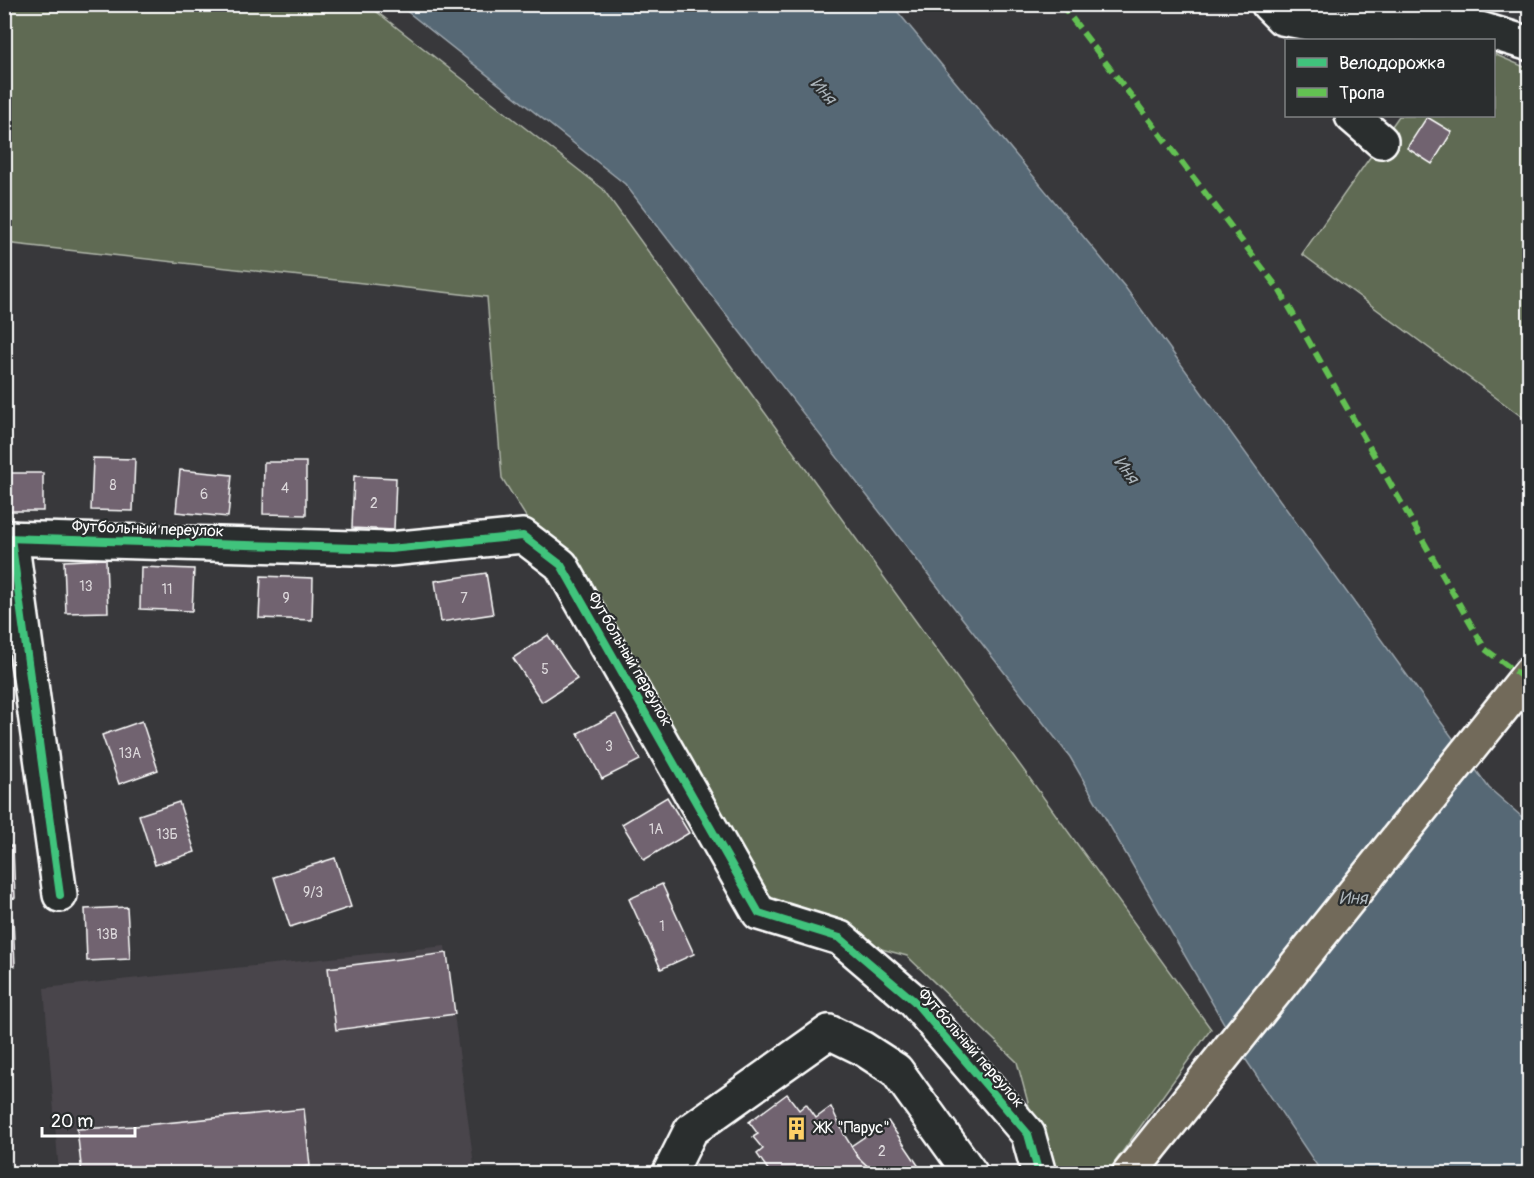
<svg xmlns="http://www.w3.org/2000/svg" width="1534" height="1178" font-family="Pangolin,sans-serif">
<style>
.built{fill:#49454b}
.green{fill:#5e6a52;stroke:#aeb4a8;stroke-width:1.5}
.water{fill:#576874;stroke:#9aa4ac;stroke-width:1.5}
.building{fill:#71636f;stroke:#fff;stroke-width:1.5}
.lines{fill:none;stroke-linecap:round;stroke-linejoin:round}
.minor-casing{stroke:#fff;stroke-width:38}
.major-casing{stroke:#fff;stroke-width:38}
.minor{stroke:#2a2d2e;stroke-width:33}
.major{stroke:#726b5a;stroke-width:33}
.quiet{stroke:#63c152;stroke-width:6;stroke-dasharray:12 6;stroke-linecap:butt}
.cycleway-casing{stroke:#2a2d2e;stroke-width:11}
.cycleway{stroke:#40c37c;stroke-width:8}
.labels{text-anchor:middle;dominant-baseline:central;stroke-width:4.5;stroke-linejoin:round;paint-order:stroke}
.number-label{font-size:14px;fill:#dcd8db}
.street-label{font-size:16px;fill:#fff;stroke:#2a2d2e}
.poi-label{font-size:16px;fill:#fff;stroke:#2a2d2e;text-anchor:start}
.water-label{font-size:18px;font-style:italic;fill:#abb4ba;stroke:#2a2d2e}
</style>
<rect width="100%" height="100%" fill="#38383b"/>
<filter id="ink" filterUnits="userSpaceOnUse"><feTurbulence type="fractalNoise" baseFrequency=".0167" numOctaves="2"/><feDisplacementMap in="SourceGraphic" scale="12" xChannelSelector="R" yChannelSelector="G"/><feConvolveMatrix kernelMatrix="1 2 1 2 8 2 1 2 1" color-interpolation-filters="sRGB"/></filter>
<g filter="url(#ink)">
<path class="built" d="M445 946 475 1173H59L44 988Z"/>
<g class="green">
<path d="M5 5H368L603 189 1211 1029 1107 1173H1047L1017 1062 907 956 776 920 502 478 487 297 5 243Z"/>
<path d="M1494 54 1529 69V422L1302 254 1399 116H1494Z"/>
</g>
<path class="water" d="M399 5H892L1125 287 1489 788 1529 823V1173H1322L1240 1051 1070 757 625 184Z"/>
<g class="building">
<path d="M1427 117 1452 132 1432 164 1407 148Z"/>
<path d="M93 458 135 459 133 511 91 510Z"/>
<path d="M264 462H306V515L263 514Z"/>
<path d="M180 470 232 475 228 517 176 512Z"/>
<rect x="4" y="473" width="39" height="38"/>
<path d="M354 476 396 478 394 530 352 528Z"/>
<path d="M106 559 108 612 66 613 64 561Z"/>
<path d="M141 567 194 569 192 611 140 609Z"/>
<path d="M486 573 493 614 441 622 435 581Z"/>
<path d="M261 576 313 578 312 620 259 618Z"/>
<path d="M548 635 577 679 542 702 513 658Z"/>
<path d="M616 714 640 760 602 779 578 733Z"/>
<path d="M142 721 158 770 119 784 102 735Z"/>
<path d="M667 797 689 833 644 860 622 824Z"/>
<path d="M179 802 195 852 155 865 139 815Z"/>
<path d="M4 846H13L15 898 4 899Z"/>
<path d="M335 858 351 907 290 927 274 877Z"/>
<path d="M662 884 694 954 661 969 629 899Z"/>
<path d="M127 907 130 959 87 961 85 909Z"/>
<path d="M13 918 15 966H4V919Z"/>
<path d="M447 953 455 1014 336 1030 328 968Z"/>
<path d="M787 1094 799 1110 806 1104 816 1118 831 1107 845 1136 858 1157 876 1174H765L769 1171 757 1154 763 1149 753 1137 758 1134 749 1122Z"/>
<path d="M304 1109 310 1166 241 1174H82L77 1129 135 1126Z"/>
<path d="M888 1121 924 1174H876L858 1157 851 1146Z"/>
</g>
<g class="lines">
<defs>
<g id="minor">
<path d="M1268 4 1282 18 1324 26 1410 24 1477 28 1530 44"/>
<path d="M1352 116 1381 141"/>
<path d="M4 538 390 549 523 536 561 565 759 913 840 938 914 1001 1028 1134 1039 1174"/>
<path d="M11 538 60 895"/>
<path d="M669 1174 691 1130 829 1032 862 1048 896 1070 971 1174"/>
</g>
<path id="major" d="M1129 1174 1530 673"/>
</defs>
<use href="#minor" class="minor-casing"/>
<use href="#major" class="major-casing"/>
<use href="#minor" class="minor"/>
<use href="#major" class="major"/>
<path class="quiet" d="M1061 4 1280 291 1485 649 1530 683"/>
<defs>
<g id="cycleway">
<path d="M4 538 390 549 523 536 561 565 759 913 840 938 914 1001 1028 1134 1039 1174"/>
<path d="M11 538 60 895"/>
</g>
</defs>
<use href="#cycleway" class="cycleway-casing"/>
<use href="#cycleway" class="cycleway"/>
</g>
</g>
<defs>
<symbol id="building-bare" viewBox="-9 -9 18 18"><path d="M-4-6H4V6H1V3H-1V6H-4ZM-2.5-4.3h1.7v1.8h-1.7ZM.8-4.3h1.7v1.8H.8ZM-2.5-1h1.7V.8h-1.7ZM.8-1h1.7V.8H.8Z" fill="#ffd166" stroke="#2a2d2e" stroke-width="2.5" paint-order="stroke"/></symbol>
</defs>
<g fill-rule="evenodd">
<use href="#building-bare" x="780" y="1112" width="33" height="33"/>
</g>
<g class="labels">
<g class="number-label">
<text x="113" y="485">8</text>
<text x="285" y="488">4</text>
<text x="204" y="494">6</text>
<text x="374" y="503">2</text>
<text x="86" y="586">13</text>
<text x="167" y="589">11</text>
<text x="286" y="598">9</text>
<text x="464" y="598">7</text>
<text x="545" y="669">5</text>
<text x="609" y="746">3</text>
<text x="130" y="753">13А</text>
<text x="656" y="829">1А</text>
<text x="167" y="834">13Б</text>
<text x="313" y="892">9/3</text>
<text x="662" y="926">1</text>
<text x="107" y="934">13В</text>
<text x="882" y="1151">2</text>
</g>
<g class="street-label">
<text transform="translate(148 529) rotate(2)">Футбольный переулок</text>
<text transform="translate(630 659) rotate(60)">Футбольный переулок</text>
<text transform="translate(971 1048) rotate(49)">Футбольный переулок</text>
</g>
<g class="poi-label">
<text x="815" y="1128">ЖК "Парус"</text>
</g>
<g class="water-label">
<text transform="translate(823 91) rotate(48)">Иня</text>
<text transform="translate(1126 470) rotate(54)">Иня</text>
<text x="1353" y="898">Иня</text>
</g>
</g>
<rect width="1534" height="1178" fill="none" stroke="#2a2d2e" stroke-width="24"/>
<rect x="12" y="12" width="1510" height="1154" fill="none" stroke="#fff" stroke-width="2" filter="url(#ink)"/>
<rect x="1285" y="39" width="210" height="78" fill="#2a2d2e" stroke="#7f8182" stroke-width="1.5"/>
<rect x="1297" y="58" width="30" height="9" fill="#40c37c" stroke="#7f8182" stroke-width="1.5"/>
<text x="1339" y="69" font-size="18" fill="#ffffff">Велодорожка</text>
<rect x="1297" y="88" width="30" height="9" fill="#63c152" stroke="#7f8182" stroke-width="1.5"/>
<text x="1339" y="99" font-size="18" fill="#ffffff">Тропа</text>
<path d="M42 1127v9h93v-9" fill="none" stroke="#ffffff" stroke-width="3"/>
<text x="51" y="1127" font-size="18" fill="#ffffff" stroke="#2a2d2e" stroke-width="4.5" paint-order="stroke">20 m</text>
</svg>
